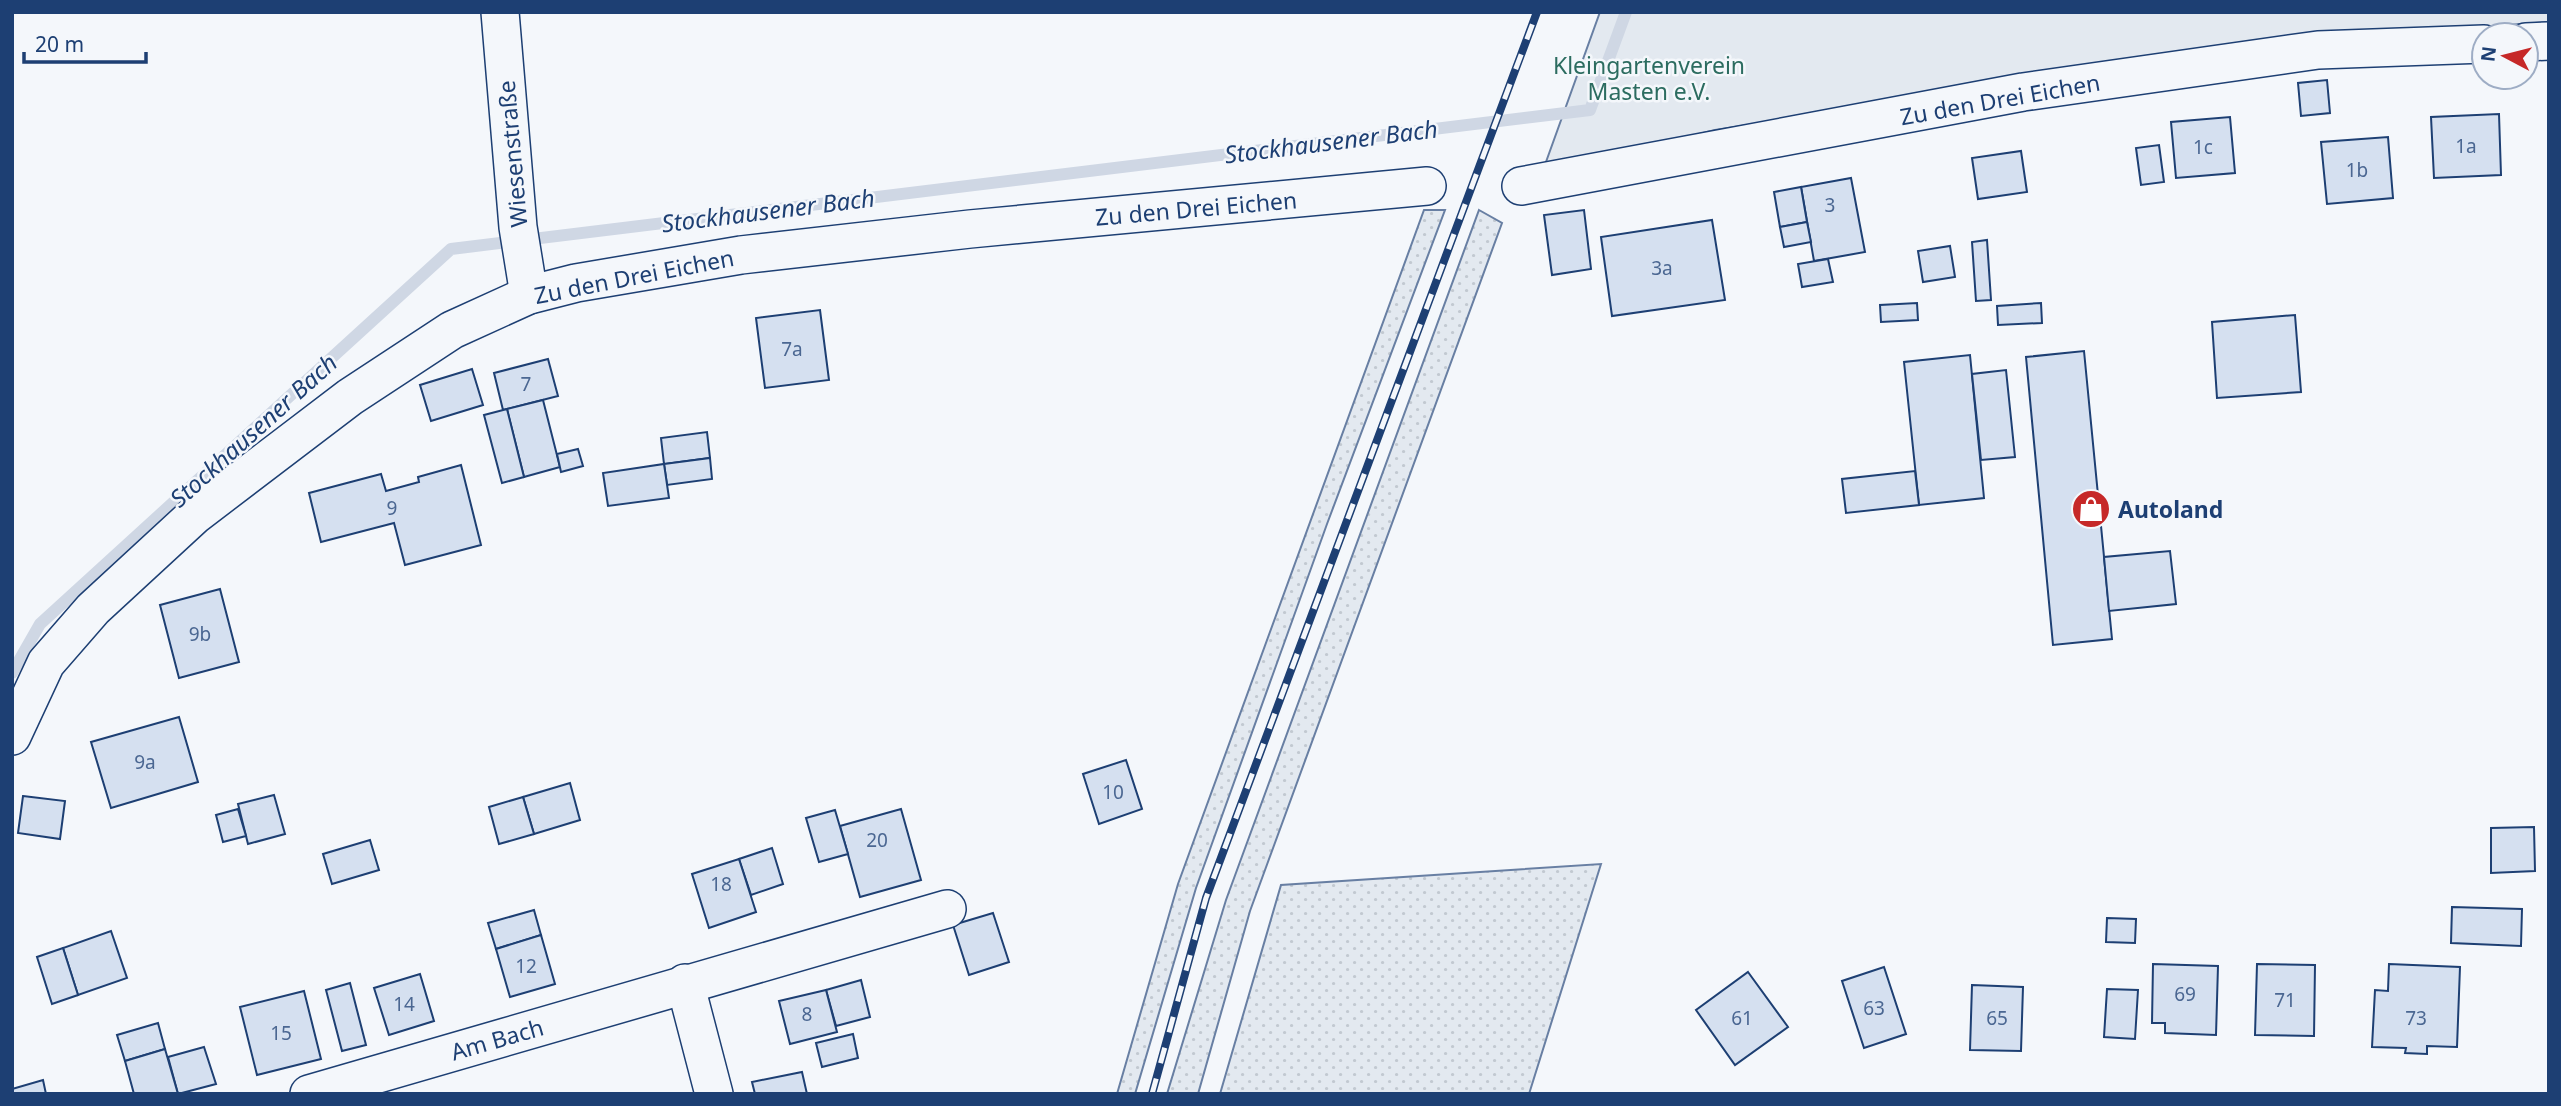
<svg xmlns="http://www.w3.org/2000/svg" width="2561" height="1106" font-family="'Noto Sans',sans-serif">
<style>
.grass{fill:url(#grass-dots);stroke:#687fa3;stroke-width:2}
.garden{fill:#e3e9f0;stroke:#687fa3;stroke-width:2}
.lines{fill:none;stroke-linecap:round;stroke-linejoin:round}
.stream{stroke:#cfd7e4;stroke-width:12}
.building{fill:#d5e0f0;stroke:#1d3f73;stroke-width:2}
.minor-casing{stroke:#1d3f73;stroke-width:40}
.minor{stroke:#f4f7fb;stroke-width:37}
.rail-casing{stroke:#1d3f73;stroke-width:8}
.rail{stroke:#f4f7fb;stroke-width:5;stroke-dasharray:16;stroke-linecap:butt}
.labels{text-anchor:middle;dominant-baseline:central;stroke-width:5;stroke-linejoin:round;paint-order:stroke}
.number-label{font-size:19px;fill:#4b6792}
.park-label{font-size:23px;fill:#2c6c60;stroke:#f4f7fb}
.street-label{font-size:23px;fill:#1d3f73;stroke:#f4f7fb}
.poi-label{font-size:23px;font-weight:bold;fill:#1d3f73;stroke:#f4f7fb;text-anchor:start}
.water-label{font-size:24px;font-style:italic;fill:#1d3f73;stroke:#f4f7fb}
</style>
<defs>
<pattern id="grass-dots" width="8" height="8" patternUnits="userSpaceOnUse" patternTransform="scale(1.75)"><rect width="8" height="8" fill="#e3e9f0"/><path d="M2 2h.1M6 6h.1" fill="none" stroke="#c2c9d1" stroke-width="1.8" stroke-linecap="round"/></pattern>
</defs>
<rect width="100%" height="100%" fill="#f4f7fb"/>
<g class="grass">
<path d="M1424 210H1445L1327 524 1196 888 1135 1094H1117L1178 884Z"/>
<path d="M1479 210 1502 223 1250 911 1198 1094H1167L1226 900Z"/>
<path d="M1601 864 1529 1094H1220L1281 885Z"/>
</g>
<path class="garden" d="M1600 12H2549V22L2311 39 1715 130 1542 173Z"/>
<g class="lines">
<path class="stream" d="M12 673 40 624 451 249 1590 110 1626 12"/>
</g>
<g class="building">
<path d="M2327 80 2330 113 2301 116 2298 83Z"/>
<path d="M2499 114 2501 175 2434 178 2431 117Z"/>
<path d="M2230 117 2235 173 2176 178 2171 122Z"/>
<path d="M2388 137 2393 198 2327 204 2321 142Z"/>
<path d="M2159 145 2164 182 2141 185 2136 148Z"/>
<path d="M2021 151 2027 192 1978 199 1972 158Z"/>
<path d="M1851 178 1865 252 1814 261 1801 187Z"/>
<path d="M1801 187 1807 222 1780 227 1774 192Z"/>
<path d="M1584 210 1591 269 1552 275 1544 215Z"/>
<path d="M1712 220 1725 300 1612 316 1601 237Z"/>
<path d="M1807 222 1811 242 1784 247 1780 227Z"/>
<path d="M1987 240 1991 300 1976 301 1972 242Z"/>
<path d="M1950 246 1955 277 1923 282 1918 251Z"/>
<path d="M1828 259 1833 282 1802 287 1798 264Z"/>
<path d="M1917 303 1918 320 1881 322 1880 305Z"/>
<path d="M2041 303 2042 323 1998 325 1997 306Z"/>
<path d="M820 310 829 380 765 388 756 318Z"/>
<path d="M2295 315 2301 392 2217 398 2212 322Z"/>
<path d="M2084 351 2112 639 2053 645 2026 357Z"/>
<path d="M1970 355 1984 498 1919 505 1904 362Z"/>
<path d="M548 359 558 396 503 410 494 373Z"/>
<path d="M472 369 483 405 431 421 420 385Z"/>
<path d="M2006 370 2015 457 1981 460 1972 374Z"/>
<path d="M543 400 560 467 524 477 507 409Z"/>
<path d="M507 409 524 477 502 483 484 415Z"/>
<path d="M707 432 710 458 664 464 661 438Z"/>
<path d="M578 449 583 466 561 472 557 454Z"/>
<path d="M710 458 712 479 667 485 664 464Z"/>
<path d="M664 464 669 498 608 506 603 473Z"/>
<path d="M461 465 481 545 405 565 394 523 321 542 309 493 381 474 386 491 419 482 418 477Z"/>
<path d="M1915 471 1919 505 1846 513 1842 479Z"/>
<path d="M2170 551 2176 604 2109 611 2104 557Z"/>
<path d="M220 589 239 662 179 678 160 605Z"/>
<path d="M179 717 198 782 111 808 91 742Z"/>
<path d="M1126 760 1142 809 1099 824 1083 774Z"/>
<path d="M570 783 580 820 534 834 523 797Z"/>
<path d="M274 795 285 834 248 844 238 804Z"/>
<path d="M23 796 65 801 60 839 18 833Z"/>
<path d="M523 797 534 834 499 844 489 807Z"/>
<path d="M238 809 246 836 223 842 216 815Z"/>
<path d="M901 809 921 880 860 897 840 826Z"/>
<path d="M835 810 848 854 819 862 806 818Z"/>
<path d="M2534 827 2535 871 2491 873V828Z"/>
<path d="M370 840 379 870 332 884 323 854Z"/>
<path d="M772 848 783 884 751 895 739 859Z"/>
<path d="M739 859 756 912 709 928 692 874Z"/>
<path d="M2452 907 2522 909 2521 946 2451 943Z"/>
<path d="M534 910 541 935 496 949 488 923Z"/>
<path d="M993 913 1009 962 969 975 953 925Z"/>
<path d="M2107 918 2136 919 2135 943 2106 942Z"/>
<path d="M111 931 127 978 78 995 63 948Z"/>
<path d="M541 935 555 984 510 997 496 949Z"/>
<path d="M63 948 78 995 52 1004 37 957Z"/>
<path d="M2153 964 2218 966 2216 1035 2165 1033V1023H2152Z"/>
<path d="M2257 964 2315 965 2314 1036 2255 1035Z"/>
<path d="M2389 964 2460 967 2457 1047 2427 1046V1054L2405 1053 2406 1048 2372 1047 2375 990 2388 991Z"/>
<path d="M1884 967 1906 1034 1864 1048 1842 981Z"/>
<path d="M1748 972 1788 1027 1735 1065 1696 1010Z"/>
<path d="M420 974 434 1021 389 1035 374 988Z"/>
<path d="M861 980 870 1017 836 1026 826 990Z"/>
<path d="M350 983 366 1045 342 1051 326 990Z"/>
<path d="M1972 985 2023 987 2021 1051 1970 1050Z"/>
<path d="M2107 989 2138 990 2135 1039 2104 1037Z"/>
<path d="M826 990 837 1032 790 1044 779 1001Z"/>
<path d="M304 991 321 1059 257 1075 240 1007Z"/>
<path d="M158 1023 165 1049 125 1061 117 1035Z"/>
<path d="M853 1034 858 1058 822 1067 816 1043Z"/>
<path d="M204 1047 216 1084 178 1094 168 1057Z"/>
<path d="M165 1049 178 1094H134L125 1061Z"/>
<path d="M802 1072 807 1094H755L752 1082Z"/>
<path d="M43 1080 46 1094H12V1089Z"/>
</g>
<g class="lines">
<defs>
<g id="minor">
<path d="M500 12 518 227 529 295"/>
<path d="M2526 42 2549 41"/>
<path d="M1521 186 2023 92 2318 50 2484 44"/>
<path d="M12 736 46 663 93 609 195 515 350 397 452 330 529 295 576 283 741 255 970 229 1427 186"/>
<path d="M685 983 714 1094"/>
<path d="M309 1094 947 909"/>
</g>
</defs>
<use href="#minor" class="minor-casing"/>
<use href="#minor" class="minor"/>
<defs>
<path id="rail" d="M1152 1094 1206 898 1537 12"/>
</defs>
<use href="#rail" class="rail-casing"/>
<use href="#rail" class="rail"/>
</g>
<defs>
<symbol id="shop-disc" viewBox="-11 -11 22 22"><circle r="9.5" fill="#c62828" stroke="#f4f7fb"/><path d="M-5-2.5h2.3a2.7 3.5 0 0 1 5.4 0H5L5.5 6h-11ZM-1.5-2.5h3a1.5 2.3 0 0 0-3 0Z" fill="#fff"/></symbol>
</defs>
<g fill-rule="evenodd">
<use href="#shop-disc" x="2069" y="487" width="44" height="44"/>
</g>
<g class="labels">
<g class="number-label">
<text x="2466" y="146">1a</text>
<text x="2203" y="147">1c</text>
<text x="2357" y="170">1b</text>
<text x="1830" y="205">3</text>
<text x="1662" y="268">3a</text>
<text x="792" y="349">7a</text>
<text x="526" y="384">7</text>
<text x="392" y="508">9</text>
<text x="200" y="634">9b</text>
<text x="145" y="762">9a</text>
<text x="1113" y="792">10</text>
<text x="877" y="840">20</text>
<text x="721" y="884">18</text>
<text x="526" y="966">12</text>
<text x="2185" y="994">69</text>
<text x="2285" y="1000">71</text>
<text x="404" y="1004">14</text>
<text x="1874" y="1008">63</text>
<text x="807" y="1014">8</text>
<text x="1742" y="1018">61</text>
<text x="1997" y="1018">65</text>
<text x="2416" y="1018">73</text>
<text x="281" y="1033">15</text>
</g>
<g class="park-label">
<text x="1649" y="65">Kleingartenverein<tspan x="1649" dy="26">Masten e.V.</tspan></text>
</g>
<g class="street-label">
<text transform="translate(2000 99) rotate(-10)">Zu den Drei Eichen</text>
<text transform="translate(512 154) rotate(-95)">Wiesenstraße</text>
<text transform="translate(1196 208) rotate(-5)">Zu den Drei Eichen</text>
<text transform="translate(634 276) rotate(-11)">Zu den Drei Eichen</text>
<text transform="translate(497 1039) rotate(-16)">Am Bach</text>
</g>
<g class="poi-label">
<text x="2118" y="509">Autoland</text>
</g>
<g class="water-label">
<text transform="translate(1331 141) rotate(-7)">Stockhausener Bach</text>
<text transform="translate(768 210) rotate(-7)">Stockhausener Bach</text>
<text transform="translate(253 430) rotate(-42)">Stockhausener Bach</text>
</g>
</g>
<rect width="2561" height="1106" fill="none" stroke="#1d3f73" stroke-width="28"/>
<g transform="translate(2505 56) rotate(277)"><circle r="33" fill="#f4f7fb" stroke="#9eadc5" stroke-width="2"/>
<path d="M0-5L12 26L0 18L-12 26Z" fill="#c62828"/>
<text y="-10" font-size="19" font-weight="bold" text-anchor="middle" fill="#1d3f73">N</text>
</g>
<path d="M24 52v10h122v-10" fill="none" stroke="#1d3f73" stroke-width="3.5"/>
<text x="35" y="52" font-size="21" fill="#1d3f73" stroke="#f4f7fb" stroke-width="5" paint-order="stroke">20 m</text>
</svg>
